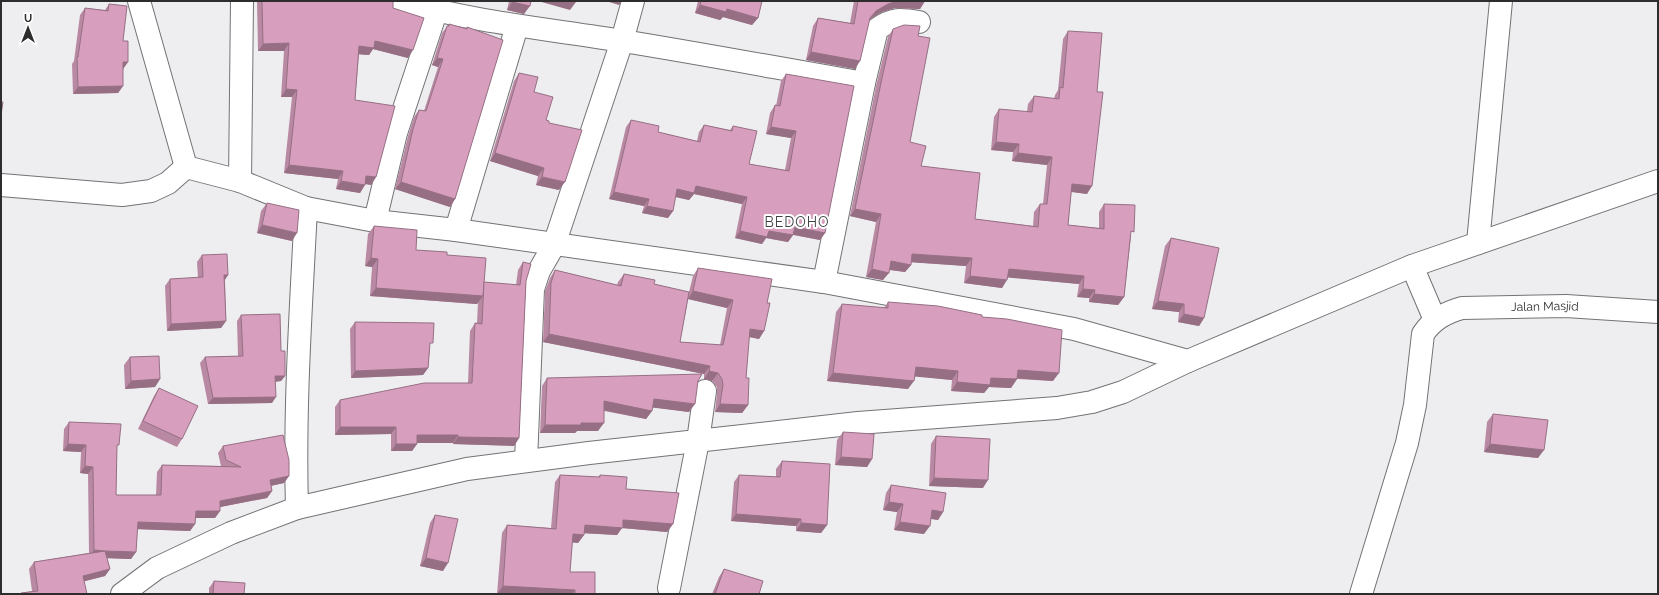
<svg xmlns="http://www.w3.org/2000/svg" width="1659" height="595" font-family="Raleway,sans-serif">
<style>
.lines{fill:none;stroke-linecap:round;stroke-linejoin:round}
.minor-casing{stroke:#737376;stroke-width:24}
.minor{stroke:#fff;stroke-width:22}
.wall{fill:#b989a3;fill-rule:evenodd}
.shaded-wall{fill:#966f84}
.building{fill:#d79fbd;stroke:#966f84}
.labels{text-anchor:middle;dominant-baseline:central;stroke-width:4;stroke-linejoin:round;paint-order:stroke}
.street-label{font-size:12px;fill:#2d2d2e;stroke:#fff}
.quarter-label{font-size:14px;letter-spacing:1px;fill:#414244;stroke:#fff}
</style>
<rect width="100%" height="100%" fill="#eeeef1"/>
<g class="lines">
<defs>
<g id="minor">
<path d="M139 1 186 167 240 181 306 208 375 221 456 230 824 282 1074 329 1188 361 1412 266 1658 181"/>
<path d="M400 1C473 22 548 29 623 41 703 54 783 69 864 83L824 282"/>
<path d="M864 83 877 29C893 18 901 19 919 22"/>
<path d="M240 181 242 1"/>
<path d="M1 185 122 195 151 191 168 183 186 167"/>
<path d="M375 221 396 133 436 12"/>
<path d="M456 230 517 26"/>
<path d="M1478 243 1501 1"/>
<path d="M1412 266 1435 320"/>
<path d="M526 461 533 289 539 271 554 245 622 41 633 1"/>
<path d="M297 508C294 408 301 308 306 208"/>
<path d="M669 588 698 441 705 391"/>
<path d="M122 594 157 568 231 533 297 508 467 469 589 453 858 423 1057 408 1092 402 1123 392 1188 361"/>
<path id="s1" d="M1361 594 1407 443 1415 405 1423 334C1433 319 1445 313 1462 308L1566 306 1658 312"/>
</g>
</defs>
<use href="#minor" class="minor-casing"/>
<use href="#minor" class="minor"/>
</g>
<g class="wall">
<path d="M257 1H393V8L408 58 373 49 369 55 359 54 355 100 376 177 371 185 365 184 360 193 336 189 338 179 284 173 292 97H281L284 51H258Z"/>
<path d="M509 1H531L524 14 507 10Z"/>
<path d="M698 1H762L758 18 752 25 723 17 720 20 695 13Z"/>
<path d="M854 1H925L920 9 895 8 882 12 870 19 855 69 806 60 813 26 818 18 850 23Z"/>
<path d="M109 4 123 41 128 62 123 69V86L118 93 73 94 72 64 74 61 80 15 85 8 105 10Z"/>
<path d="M449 24 466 29 467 27 455 199 450 207 395 189 408 136 414 117 419 110 424 111 438 67 432 65 442 33Z"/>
<path d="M893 29 918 36 910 142 921 166 975 219 1033 226 1034 212 1040 204H1043L1047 165 1012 161 1013 152 991 150 994 117 999 109 1027 112 1028 104 1034 96 1054 99 1055 95 1058 90 1063 39 1068 31 1087 194 1071 192 1068 225 1099 228V212L1104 204 1131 236 1124 297 1118 305 1089 302V298L1077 297 1079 284 1008 277 1002 288 964 283 966 266 911 262V265L905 272 889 270 883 280 866 277 876 222 850 216 876 86 888 37Z"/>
<path d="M519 73 534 92 546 120 549 123 559 190 536 185 538 176 490 161 514 81Z"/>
<path d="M786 74 825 233 820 240 793 235 788 242 766 238 762 244 735 238 742 204 694 194 689 200 675 197 673 211 668 218 642 213 644 206 609 199 626 127 631 120 658 132 697 141 699 132 704 125 730 130 733 126 749 164 785 170 791 138 766 134 770 113 775 105 776 106 781 81Z"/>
<path d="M267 203 292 241 257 233 261 211Z"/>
<path d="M374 226 416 250 447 255 484 282 516 285 518 270 523 262 526 281 519 438 514 446 453 444V443H417V444L412 451H391V434L335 435V407L340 400 468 383 470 331 475 323H477L478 302 477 304 370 296 372 267 365 266 368 234Z"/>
<path d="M1171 238 1204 318 1199 326 1178 322 1179 312 1152 309 1165 246Z"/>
<path d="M202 255 228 275 225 280 226 321 221 328 167 331 165 286 170 279 198 278 197 262Z"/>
<path d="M698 268 767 303 764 331 759 339 749 337 746 378 748 405 742 413 715 412 717 393V387L712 381 704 379V374L543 342 545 291 550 278 555 270 617 285 618 282 624 274 654 284 689 292 693 276ZM688 299 727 308 720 345 680 342Z"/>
<path d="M888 302 982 317 1053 381 1017 379 1011 388 989 387 984 393 951 391 952 380 915 376 908 389 827 381 836 312 842 304 884 308Z"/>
<path d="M241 315 281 351 285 376 281 381 275 382 272 403 208 404 200 363 205 357 238 356 237 321Z"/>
<path d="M355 322 430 347 428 368 423 375 351 378 350 329Z"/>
<path d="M130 357 160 379 155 387 125 389 124 365Z"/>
<path d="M547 378 698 381 689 412 652 407V411L646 419 604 411 598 431H577L575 433H540L542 386Z"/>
<path d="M159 388 182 439 177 447 138 429 154 396Z"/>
<path d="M1493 414 1538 458 1484 452 1487 422Z"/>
<path d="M69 422 117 449 116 495H156L157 472 162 465 221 466 218 453 223 446 289 476 284 483 271 486 272 491 267 498 220 507V511L215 518H195V524L190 531 137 529 136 552 131 559 107 558 110 569 105 576 84 581 87 594H20L21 593 32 591 29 569 34 562 89 553 88 474 80 473 81 452 63 451 64 429Z"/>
<path d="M843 432 872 459 867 467 835 465 837 440Z"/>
<path d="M936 436 983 488 929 486 931 444Z"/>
<path d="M782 461 827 525 821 533 796 531V526L731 521 734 482 739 475 776 477V469Z"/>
<path d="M560 475 598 477 600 475 626 489 673 524 667 532 622 528 617 535 584 533V535L578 543 572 542 570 572 595 594H497L502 533 507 525 551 528 555 482Z"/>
<path d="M891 485 943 512 938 520 931 519 924 534 894 530 897 512 883 510 886 493Z"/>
<path d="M435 515 443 571 420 566 430 523Z"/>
<path d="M724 569 759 594H712L719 577Z"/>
<path d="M214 581 244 594H209V588Z"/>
</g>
<g class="shaded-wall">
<path d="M538 1H572L576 2 570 10Z"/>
<path d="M606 1H622L619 5Z"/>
<path d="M897 1H925L920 9 895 8 882 12 870 19 876 11 888 4Z"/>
<path d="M512 2 530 6 524 14 507 10Z"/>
<path d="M700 5 727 9 758 18 752 25 723 17 720 20 695 13Z"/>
<path d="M375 41 413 50 408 58 373 49 369 55 354 54 359 46Z"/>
<path d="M289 43 284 51H258L263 44Z"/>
<path d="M811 52 860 61 855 69 806 60Z"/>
<path d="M437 58 443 59 438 67 432 65Z"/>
<path d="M123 62H128L123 69H118Z"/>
<path d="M123 86 118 93 73 94 78 87Z"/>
<path d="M286 89 297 90 292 97H281Z"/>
<path d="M771 127 796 131 791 138 766 134Z"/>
<path d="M996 142 1019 144 1013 152 991 150Z"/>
<path d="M495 153 544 168 538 176 490 161Z"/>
<path d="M1018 153 1052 157 1047 165 1012 161Z"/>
<path d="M289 165 343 171 338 179 284 173Z"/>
<path d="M366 176 376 177 371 185 361 183Z"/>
<path d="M542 177 565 182 559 190 536 185Z"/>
<path d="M341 181 365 185 360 193 336 189Z"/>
<path d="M401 182 455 199 450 207 395 189Z"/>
<path d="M1072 184 1092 186 1087 194 1066 191Z"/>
<path d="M696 186 747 197 742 204 694 194 689 200 672 196 677 189Z"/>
<path d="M614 192 649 199 644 206 609 199Z"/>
<path d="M647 206 673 211 668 218 642 213Z"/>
<path d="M855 209 881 214 876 222 850 216Z"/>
<path d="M262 225 297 233 292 241 257 233Z"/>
<path d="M795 227 825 233 820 240 790 234Z"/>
<path d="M740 231H769L793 235 788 242 766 238 762 244 735 238Z"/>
<path d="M912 254 972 258 966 266 907 262Z"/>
<path d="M371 258 378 259 372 267 365 266Z"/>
<path d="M891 261 911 265 905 272 885 269Z"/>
<path d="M872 269 889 273 883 280 866 277Z"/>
<path d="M1009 269 1084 276 1079 284 1003 277Z"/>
<path d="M224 275H228L223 282Z"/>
<path d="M970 276 1007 280 1002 288 964 283Z"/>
<path d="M376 288 483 296 477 304 370 296Z"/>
<path d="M1083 289 1095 290 1089 298 1077 297Z"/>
<path d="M693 291 733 300 727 308 688 299Z"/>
<path d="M1094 294 1124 297 1118 305 1089 302Z"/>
<path d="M1158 301 1184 304 1179 312 1152 309Z"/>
<path d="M1184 314 1204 318 1199 326 1178 322Z"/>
<path d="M226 321 221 328 167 331 171 324Z"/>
<path d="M750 329 764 331 759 339 745 336Z"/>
<path d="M549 334 710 366 704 374 543 342Z"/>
<path d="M916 367 958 371 952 380 909 376Z"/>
<path d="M428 368 423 375 351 378 355 371Z"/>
<path d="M1018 370 1059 373 1053 381 1012 378Z"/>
<path d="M709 371 718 373 712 381 704 379Z"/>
<path d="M833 373 914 381 908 389 827 381Z"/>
<path d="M275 376H285L281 381 271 382Z"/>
<path d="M991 378 1017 379 1011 388 989 387 984 393 951 391 957 382Z"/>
<path d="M160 379 155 387 125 389 131 381Z"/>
<path d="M276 397 272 403 208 404 213 398Z"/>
<path d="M654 399 695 404 689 412 648 407Z"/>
<path d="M604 401 652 411 646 419 598 409Z"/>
<path d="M720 404 748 405 742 413 715 412Z"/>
<path d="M581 423H604L598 431H577L575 433H540L545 425Z"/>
<path d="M340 427H396L391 434 335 435Z"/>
<path d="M417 435H458L453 443H412Z"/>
<path d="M458 437 519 438 514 446 453 444Z"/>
<path d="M68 444 86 445 81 452 63 451Z"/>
<path d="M396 444H417L412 451H391Z"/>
<path d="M1490 444 1544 450 1538 458 1484 452Z"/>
<path d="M841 457 872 459 867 467 835 465Z"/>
<path d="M85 466 93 467 88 474 80 473Z"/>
<path d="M289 476 284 483 265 487 270 480Z"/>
<path d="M934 478 988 480 983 488 929 486Z"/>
<path d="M272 491 267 498 215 508 220 501Z"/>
<path d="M889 502 903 504 897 512 883 510Z"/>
<path d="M932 510 943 512 938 520 927 518Z"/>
<path d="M196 511H220L215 518H191Z"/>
<path d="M736 514 801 519 796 526 731 521Z"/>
<path d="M623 520 673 524 667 532 622 528 617 535 579 533 585 525Z"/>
<path d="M138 522 195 524 190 531 133 529Z"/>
<path d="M900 522 930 526 924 534 894 530Z"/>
<path d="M801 523 827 525 821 533 796 531Z"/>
<path d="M573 534 584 535 578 543 568 542Z"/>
<path d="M94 550 105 551 89 557Z"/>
<path d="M105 551 136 552 131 559 100 558Z"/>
<path d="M426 558 448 563 443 571 420 566Z"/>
<path d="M110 569 105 576 78 583 83 576Z"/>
<path d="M503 586 575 590 572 594H497Z"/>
</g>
<g class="building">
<path d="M262 1H393V8L424 18 413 50 375 41 374 48 359 46 355 100 395 106 376 177 366 176 365 185 341 181 343 171 289 165 297 90 286 89 289 43 263 44Z"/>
<path d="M512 1H531L530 6 512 2Z"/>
<path d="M701 1H762L758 18 727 9 726 12 700 5Z"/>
<path d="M858 1H897L888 4 876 11 870 18 860 61 811 52 818 18 854 24Z"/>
<path d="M109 4 127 6 123 41H128V62H123V86L78 87 77 57H78L85 8 108 11Z"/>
<path d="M449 24 467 29V27L503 40 455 199 401 182 413 129 419 110 426 111 443 59 437 58 447 26H449Z"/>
<path d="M904 25 920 26 918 36 930 38 910 142 926 146 921 166 980 173 975 219 1038 227 1040 204H1047L1052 157 1018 153 1019 144 996 142 999 109 1032 112 1034 96 1059 99 1060 87 1063 88 1068 31 1102 33 1097 92H1103L1092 186 1072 184 1068 225 1104 229V204L1135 205 1134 232 1131 231 1124 297 1094 294 1095 290 1083 289 1084 276 1009 269 1007 280 970 276 972 258 912 254 911 265 891 261 889 273 872 269 881 214 855 209 882 78 893 29Z"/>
<path d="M519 73 538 77 534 92 553 97 546 120 549 121V123L582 130 565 182 542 177 544 168 495 153Z"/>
<path d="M786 74 854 86 825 233 795 227 793 235 769 231 767 237 740 231 747 197 696 186 694 193 677 189 673 211 647 206 649 199 614 192 631 120 659 126 658 132 700 142 704 125 732 131 733 126 757 131 749 164 789 171 796 131 771 127 775 105 780 106Z"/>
<path d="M1 102H3L1 115Z"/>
<path d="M267 203 299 210 297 233 262 225Z"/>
<path d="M374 226 417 230 416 250 447 252V255L486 258 483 296 376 288 378 259 371 258Z"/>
<path d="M1171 238 1219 248 1204 318 1184 314V304L1158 301Z"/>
<path d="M227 254 228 275H224L226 321 171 324 170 279 203 277 202 255Z"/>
<path d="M523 262 531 264 526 281 519 438 458 437V435H417V444H396V427H340V400L424 383H472L475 323 482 324 484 282 520 285Z"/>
<path d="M698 268 772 279 767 303H770L764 331 750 329 746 378H749L748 405 720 404 723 385 722 379 718 373 709 371 710 366 549 334 551 283 555 270 621 286 624 274 655 280 654 284 689 292 680 342 723 345 733 300 693 291Z"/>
<path d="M888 302 938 306 982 315V317L1007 319 1062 330 1059 373 1018 370 1017 379 991 378 990 385 957 382 958 371 916 367 914 381 833 373 842 304 888 308Z"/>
<path d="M280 314 281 351H285V376H275L276 397 213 398 205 357 243 356 241 315Z"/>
<path d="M355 322 434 323 433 343H430L428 368 355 371Z"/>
<path d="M159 356 160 379 131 381 130 357Z"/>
<path d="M702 374 698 381 695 404 654 399 652 411 604 401V423H581V425H545L547 378Z"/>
<path d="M159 388 198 406 182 439 143 421Z"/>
<path d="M1493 414 1548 420 1544 450 1490 444Z"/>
<path d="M69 422 121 424 119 445H117L116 495H161L162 465 241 467 226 460 223 446 283 435 289 460V476L270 480 272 491 220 501V511H196L195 524 138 522 136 552 105 551 110 569 83 576 87 594H22L21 593 38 591 34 562 105 551 94 550 93 467 85 466 86 445 68 444Z"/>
<path d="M843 432 874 434 872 459 841 457Z"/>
<path d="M936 436 990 439 988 480 934 478Z"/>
<path d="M782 461 830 464 827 525 801 523V519L736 514 739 475 780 477Z"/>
<path d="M560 475 600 477V475L627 477 626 489 679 493 673 524 623 520V528L585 525 584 535 573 534 570 572H595V594H575V590L503 586 507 525 556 529Z"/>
<path d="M891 485 946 493 943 512 932 510 930 526 900 522 903 504 889 502Z"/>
<path d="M435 515 458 519 448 563 426 558Z"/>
<path d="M724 569 763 581 759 594H715Z"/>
<path d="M214 581 245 583 244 594H213Z"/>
</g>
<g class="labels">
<g class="street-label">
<text stroke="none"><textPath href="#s1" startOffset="399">Jalan Masjid</textPath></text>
</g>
<g class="quarter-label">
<text x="797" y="222">BEDOHO</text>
</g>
</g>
<rect width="1659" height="595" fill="none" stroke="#2d2d2e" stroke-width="4"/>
<g transform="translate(28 28)" stroke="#ffffff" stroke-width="3" paint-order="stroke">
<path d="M0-3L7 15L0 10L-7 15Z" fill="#2d2d2e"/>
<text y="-6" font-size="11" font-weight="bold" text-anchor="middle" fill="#2d2d2e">U</text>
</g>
</svg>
